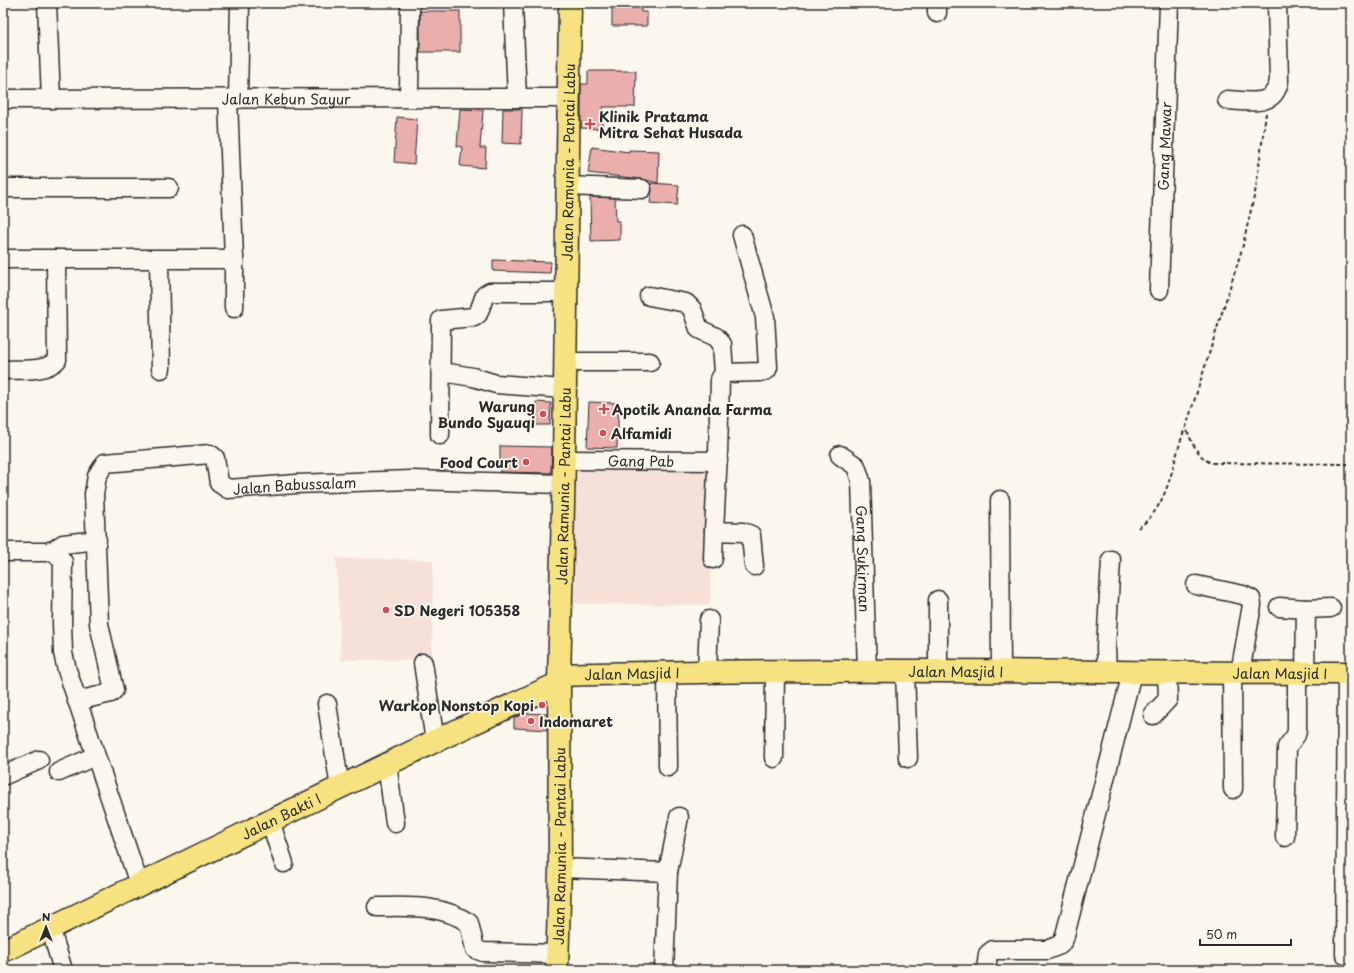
<svg xmlns="http://www.w3.org/2000/svg" width="1354" height="973" font-family="'Playpen Sans',sans-serif">
<style>
.built{fill:#f6e1d9}
.building{fill:#eaaeac;stroke:#2b2b2b}
.lines{fill:none;stroke-linecap:round;stroke-linejoin:round}
.minor-casing{stroke:#2b2b2b;stroke-width:21}
.major-casing{stroke:#2b2b2b;stroke-width:25}
.path{stroke:#2b2b2b;stroke-width:2;stroke-dasharray:4 3;stroke-linecap:butt}
.minor{stroke:#fbf7ec;stroke-width:18}
.major{stroke:#f7e281;stroke-width:22}
.poi-dot{fill:#d1495b;stroke:#fbf7ec;stroke-width:1.5}
.labels{text-anchor:middle;dominant-baseline:central;stroke-width:3.5;stroke-linejoin:round;paint-order:stroke}
.street-label{font-size:14px;fill:#2b2b2b;stroke:#fbf7ec}
.poi-label{font-size:14px;font-weight:bold;fill:#2b2b2b;stroke:#fbf7ec;text-anchor:start}
</style>
<rect width="100%" height="100%" fill="#fbf7ec"/>
<filter id="ink" filterUnits="userSpaceOnUse"><feTurbulence type="fractalNoise" baseFrequency=".025" numOctaves="2"/><feDisplacementMap in="SourceGraphic" scale="8" xChannelSelector="R" yChannelSelector="G"/><feConvolveMatrix kernelMatrix="1 2 1 2 8 2 1 2 1" color-interpolation-filters="sRGB"/></filter>
<g filter="url(#ink)">
<g class="built">
<path d="M572 467 711 468 710 605 571 604Z"/>
<path d="M336 558 433 560 432 660H341Z"/>
</g>
<g class="building">
<path d="M612 3H641V12H647V26H612Z"/>
<rect x="420" y="11" width="40" height="41"/>
<path d="M588 71H636L635 107H603L602 129 581 128V84H588Z"/>
<path d="M460 109 483 110 480 148H486L485 168 460 166 462 147 457 146Z"/>
<path d="M503 109H522L521 144 502 143Z"/>
<path d="M397 117 417 119 414 164 394 162Z"/>
<path d="M592 147 629 152V150L659 151 658 183 642 179 588 173Z"/>
<path d="M651 183 679 185 677 205 650 203 652 190Z"/>
<path d="M590 197 615 198 616 221H620V240L591 241Z"/>
<path d="M493 260 551 262 550 273 493 271Z"/>
<path d="M536 402 551 403 550 425H535Z"/>
<path d="M589 402 619 403 617 448 587 447Z"/>
<path d="M500 446 552 447 551 473 500 472Z"/>
<path d="M525 713 547 714V730L514 728V718Z"/>
</g>
<g class="lines">
<defs>
<g id="minor">
<path d="M47 3 51 99"/>
<path d="M513 3 517 98"/>
<path d="M937 3V13"/>
<path d="M409 97 410 3"/>
<path id="s1" d="M3 99 568 98"/>
<path d="M238 99 240 3"/>
<path d="M1227 100C1249 101 1274 108 1279 81L1277 3"/>
<path d="M567 186 642 189"/>
<path d="M3 188H169"/>
<path d="M742 235 765 317 768 367 767 370 760 372 724 373 720 379 718 453 714 531 743 532 751 535 754 566"/>
<path d="M3 259H234L228 99"/>
<path d="M234 259V308"/>
<path d="M159 260 161 369"/>
<path id="s2" d="M1159 290 1169 3"/>
<path d="M649 296 686 303 692 309 699 329 716 337 722 344 724 373"/>
<path d="M565 362H650"/>
<path d="M3 370C20 369 45 373 57 360L56 259"/>
<path d="M442 372 473 377 496 384 564 389"/>
<path d="M440 435 441 320 474 317 478 314 485 295 490 292H565"/>
<path id="s3" d="M840 455 856 466 861 481 867 671"/>
<path id="s4" d="M564 460 718 461"/>
<path d="M1000 500 1001 672"/>
<path d="M54 550 63 562 62 623 63 653 67 670 139 884"/>
<path d="M3 552H46L54 550 63 544 97 540"/>
<path d="M713 559 714 531"/>
<path d="M1196 585 1243 595 1251 599 1252 605 1240 673"/>
<path d="M1279 607 1306 609"/>
<path d="M423 663 435 741"/>
<path d="M667 671 668 767"/>
<path d="M905 671 908 758"/>
<path d="M938 671V600"/>
<path d="M707 673 709 620"/>
<path d="M1107 673 1106 647 1111 560"/>
<path d="M1232 673 1233 789"/>
<path d="M1305 674 1306 609 1331 608"/>
<path id="s5" d="M77 701 111 693 114 690 99 624 94 494 97 476 105 463 210 454 215 458 219 483 228 489 296 484 411 480 564 484"/>
<path d="M327 704 340 788"/>
<path d="M1153 715 1168 699 1167 673"/>
<path d="M774 758 775 672"/>
<path d="M387 764 395 823"/>
<path d="M59 772 95 756"/>
<path d="M3 774 5 775 39 760"/>
<path d="M270 821 284 863"/>
<path d="M1285 837 1287 747 1296 735 1297 730V674"/>
<path d="M560 868 668 872 664 970"/>
<path d="M668 872 679 817"/>
<path d="M377 907C410 907 441 904 469 923L475 949 483 952 557 954"/>
<path d="M50 927 63 970"/>
<path d="M1345 955 1347 673"/>
<path d="M986 970 988 954 993 950H1047L1060 945 1064 939 1132 673"/>
</g>
<g id="major">
<path id="s6" d="M560 675C824 667 1087 673 1351 673"/>
<path id="s7" d="M3 951 435 741 559 683"/>
<path id="s8" d="M557 970 560 868 559 683 564 460 570 3"/>
</g>
</defs>
<use href="#minor" class="minor-casing"/>
<use href="#major" class="major-casing"/>
<g class="path">
<path d="M1266 113 1256 188 1242 249 1186 427C1190 440 1198 457 1211 463L1351 464"/>
<path d="M1138 528C1170 506 1172 462 1185 428"/>
</g>
<use href="#minor" class="minor"/>
<use href="#major" class="major"/>
</g>
</g>
<g class="poi-dot">
<path d="M588 118h4v4h4v4h-4v4h-4v-4h-4v-4h4z"/>
<path d="M602 403h4v4h4v4h-4v4h-4v-4h-4v-4h4z"/>
<circle cx="543" cy="414" r="4"/>
<circle cx="603" cy="433" r="4"/>
<circle cx="526" cy="462" r="4"/>
<circle cx="386" cy="610" r="4"/>
<circle cx="542" cy="705" r="4"/>
<circle cx="531" cy="721" r="4"/>
</g>
<g class="labels">
<g class="street-label">
<text stroke="none"><textPath href="#s1" startOffset="283">Jalan Kebun Sayur</textPath></text>
<text stroke="none"><textPath href="#s2" startOffset="144">Gang Mawar</textPath></text>
<text stroke="none"><textPath href="#s8" startOffset="808">Jalan Ramunia - Pantai Labu</textPath></text>
<text stroke="none"><textPath href="#s4" startOffset="77">Gang Pab</textPath></text>
<text stroke="none"><textPath href="#s5" startOffset="485">Jalan Babussalam</textPath></text>
<text stroke="none"><textPath href="#s8" startOffset="484">Jalan Ramunia - Pantai Labu</textPath></text>
<text stroke="none"><textPath href="#s3" startOffset="113">Gang Sukirman</textPath></text>
<text stroke="none"><textPath href="#s6" startOffset="396">Jalan Masjid I</textPath></text>
<text stroke="none"><textPath href="#s6" startOffset="72">Jalan Masjid I</textPath></text>
<text stroke="none"><textPath href="#s6" startOffset="720">Jalan Masjid I</textPath></text>
<text stroke="none"><textPath href="#s7" startOffset="309">Jalan Bakti I</textPath></text>
<text stroke="none"><textPath href="#s8" startOffset="124">Jalan Ramunia - Pantai Labu</textPath></text>
</g>
<g class="poi-label">
<text x="599" y="116">Klinik Pratama<tspan x="599" dy="16">Mitra Sehat Husada</tspan></text>
<text x="535" y="406" text-anchor="end">Warung<tspan x="535" dy="16">Bundo Syauqi</tspan></text>
<text x="612" y="409">Apotik Ananda Farma</text>
<text x="611" y="433">Alfamidi</text>
<text x="518" y="462" text-anchor="end">Food Court</text>
<text x="394" y="610">SD Negeri 105358</text>
<text x="534" y="705" text-anchor="end">Warkop Nonstop Kopi</text>
<text x="539" y="721">Indomaret</text>
</g>
</g>
<rect width="1354" height="973" fill="none" stroke="#fbf7ec" stroke-width="16"/>
<rect x="8" y="8" width="1338" height="957" fill="none" stroke="#2b2b2b" stroke-width="1.5" filter="url(#ink)"/>
<g transform="translate(46 927)" stroke="#fbf7ec" stroke-width="3" paint-order="stroke">
<path d="M0-3L7 15L0 10L-7 15Z" fill="#2b2b2b"/>
<text y="-6" font-size="11" font-weight="bold" text-anchor="middle" fill="#2b2b2b">N</text>
</g>
<path d="M1200 939v6h91v-6" fill="none" stroke="#2b2b2b" stroke-width="2"/>
<text x="1206" y="939" font-size="12" fill="#2b2b2b" stroke="#fbf7ec" stroke-width="3" paint-order="stroke">50 m</text>
</svg>
